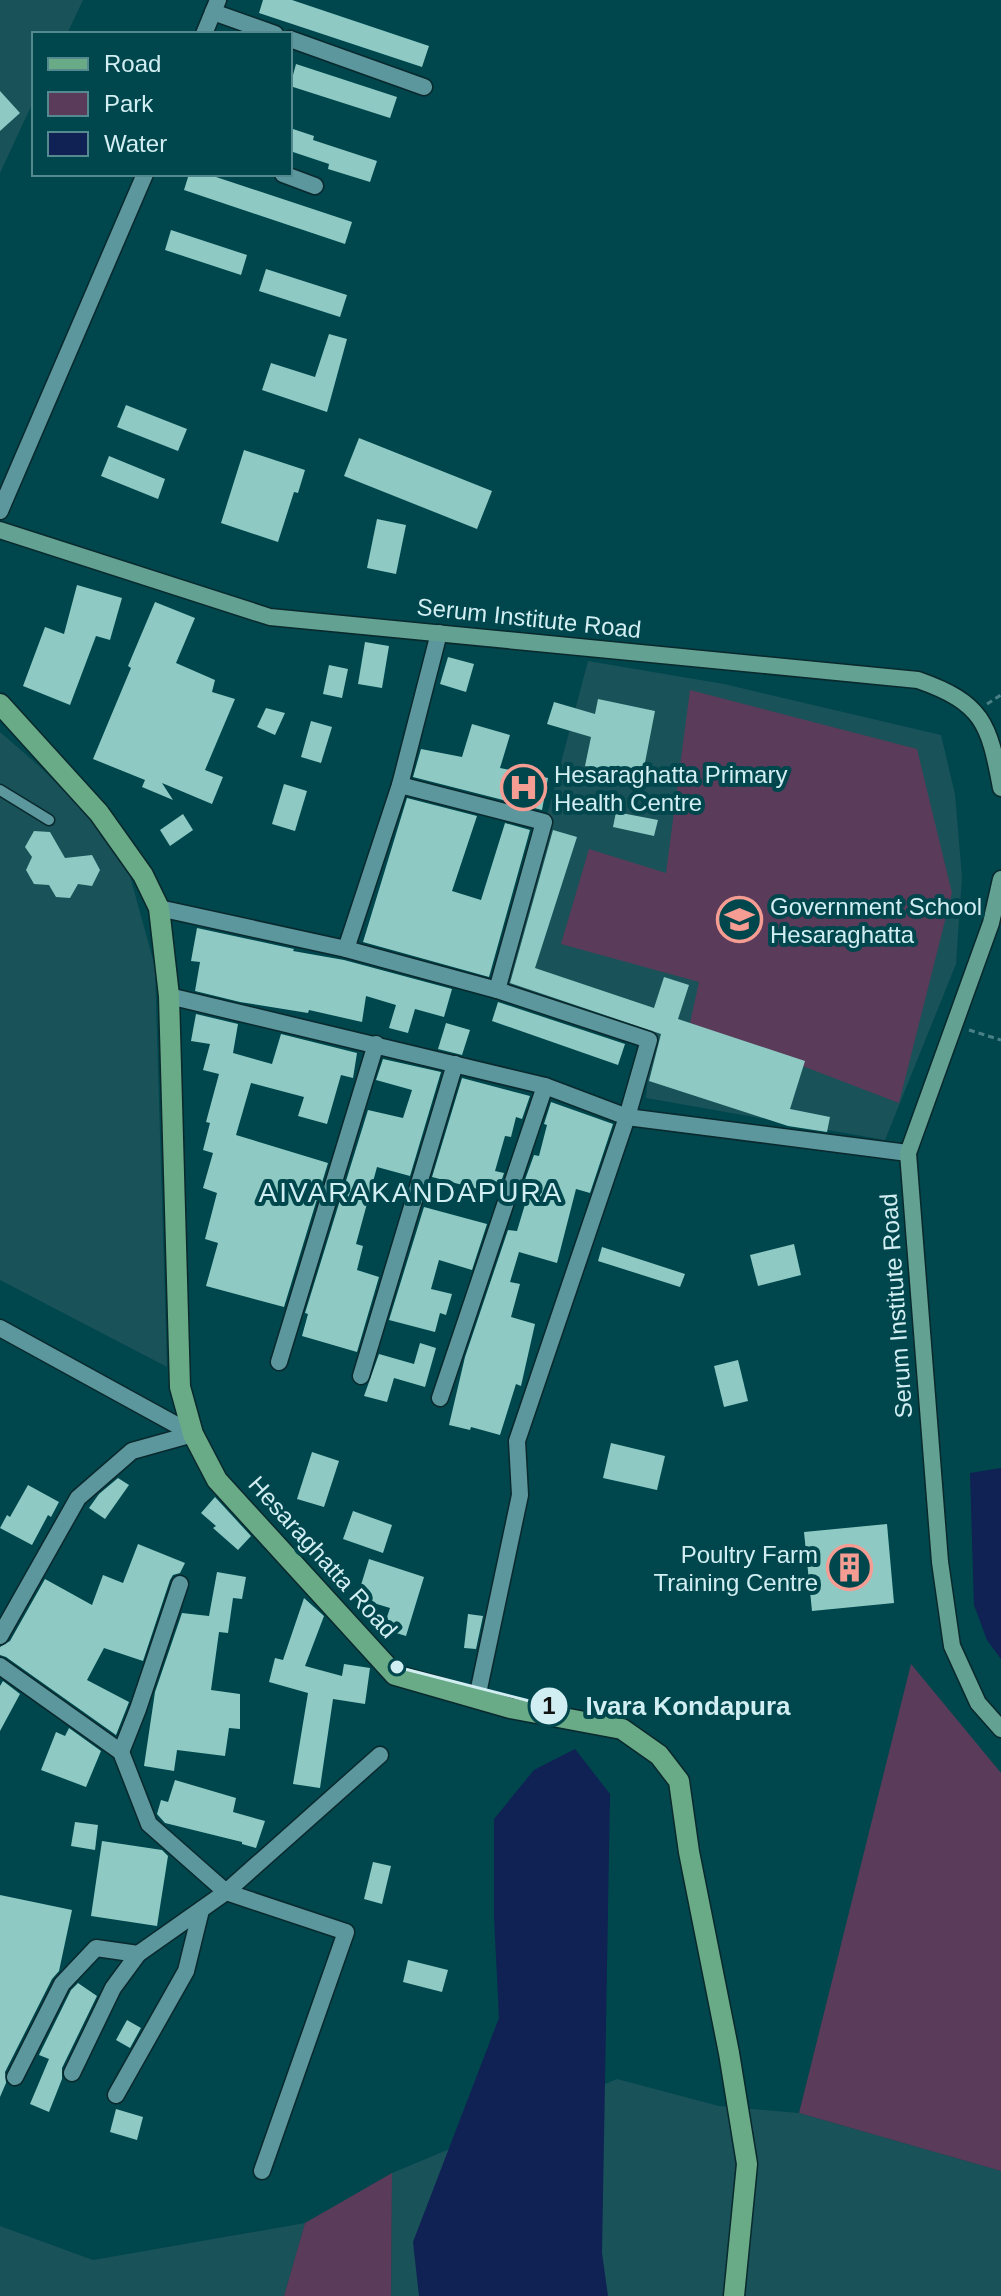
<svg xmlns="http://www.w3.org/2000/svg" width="1001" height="2296" font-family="Arial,sans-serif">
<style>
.built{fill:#195258}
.green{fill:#5a3c5a}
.water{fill:#102154}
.building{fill:#8ecac3}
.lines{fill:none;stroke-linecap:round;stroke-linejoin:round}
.service-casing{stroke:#09292d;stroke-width:13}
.minor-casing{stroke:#09292d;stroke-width:19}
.secondary-casing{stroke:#09292d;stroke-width:19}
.primary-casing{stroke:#09292d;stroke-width:23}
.path{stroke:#498086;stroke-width:3;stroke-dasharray:6 4;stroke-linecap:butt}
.service{stroke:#5c979e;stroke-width:10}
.minor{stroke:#5c979e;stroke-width:16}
.secondary{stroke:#63a192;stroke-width:16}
.primary{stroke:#69aa87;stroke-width:20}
.labels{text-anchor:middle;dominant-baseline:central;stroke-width:8;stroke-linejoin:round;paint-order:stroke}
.street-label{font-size:24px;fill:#d1eef2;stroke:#00464d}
.poi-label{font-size:24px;fill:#d1eef2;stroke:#00464d;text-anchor:start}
.quarter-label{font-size:28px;letter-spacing:2px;fill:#d1eef2;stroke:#00464d}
.leader{fill:none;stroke:#d1eef2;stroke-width:3}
.callout-dot{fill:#d1eef2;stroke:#00464d;stroke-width:3}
.mark-label{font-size:24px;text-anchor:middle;font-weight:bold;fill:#111}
.callout-label{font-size:26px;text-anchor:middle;font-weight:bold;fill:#d1eef2;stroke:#00464d;stroke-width:8;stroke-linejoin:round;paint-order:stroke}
</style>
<rect width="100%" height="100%" fill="#00464d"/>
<g class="built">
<path d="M0 0H83L67 34H34V100L0 173Z"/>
<path d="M588 661 724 684 941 735 955 794 962 877 956 964 885 1140 646 1098 652 1036 501 988Z"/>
<path d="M0 732 38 765 88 814 130 876 155 967 167 1367 0 1280Z"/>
<path d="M617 2079 719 2106 799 2113 1001 2171V2296H391L392 2173Z"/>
<path d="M305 2223 284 2296H0V2226L93 2260Z"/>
</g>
<g class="green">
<path d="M690 690 917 749 952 893 899 1103 690 1023 699 982 561 944 589 849 666 873Z"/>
<path d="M911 1664 1001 1773V2171L799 2113Z"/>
<path d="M392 2173 391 2296H284L305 2223Z"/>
</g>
<g class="water">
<path d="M1001 1468V1659L987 1640 974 1605 970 1473Z"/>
<path d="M575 1749 610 1794 602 2253 608 2296H419L413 2242 499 2018 494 1917V1819L534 1770Z"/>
</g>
<g class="building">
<path d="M263 0H292L429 46 422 67 259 13Z"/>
<path d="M296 64 397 97 390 118 290 86Z"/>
<path d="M0 91 20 113 0 131Z"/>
<path d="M290 128 314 136 313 140 377 161 370 182 328 169 329 164 290 151Z"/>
<path d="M189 174H207L352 222 345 244 184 190Z"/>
<path d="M171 230 247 255 241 275 165 250Z"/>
<path d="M266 269 347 295 340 317 259 291Z"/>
<path d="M329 334 347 339 327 412 262 390 271 363 315 377Z"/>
<path d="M126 405 187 429 178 451 117 427Z"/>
<path d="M359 438 492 491 477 529 344 476Z"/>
<path d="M244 450 305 470 298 493 294 492 278 542 221 523Z"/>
<path d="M109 456 165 479 158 499 101 476Z"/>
<path d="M377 519 406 525 396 574 367 568Z"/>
<path d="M77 585 122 598 110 640 96 636 70 705 23 686 45 627 64 634Z"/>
<path d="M155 602 195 618 176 663 215 680 212 692 235 699 205 770 223 777 212 804 162 783 173 800 142 787 145 780 93 759 131 668 128 666Z"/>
<path d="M365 642 389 646 382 688 358 684Z"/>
<path d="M448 657 474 664 466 692 440 684Z"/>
<path d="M329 665 348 669 342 698 323 694Z"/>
<path d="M598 699 655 711 642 778 585 766 591 737 547 724 554 702 595 714Z"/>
<path d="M266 708 285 713 275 735 257 727Z"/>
<path d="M311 721 332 727 321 763 301 757Z"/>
<path d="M472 724 510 735 500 768 548 778 542 810 413 777 421 749 462 757Z"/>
<path d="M284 784 307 791 295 831 272 824Z"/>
<path d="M407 798 477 816 452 891 481 900 505 823 530 830 489 977 363 942Z"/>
<path d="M616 812 658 820 654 836 613 827Z"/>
<path d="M183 814 193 830 170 846 160 830Z"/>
<path d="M553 830 577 837 535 968 654 1008 664 977 689 985 678 1019 805 1061 790 1109 830 1117 827 1132 788 1126 649 1081 661 1034 510 983Z"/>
<path d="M34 831 50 832 65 858 92 855 100 870 92 886 78 884 70 898 56 897 49 885 34 884 26 870 32 857 25 847Z"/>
<path d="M197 928 294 949 293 951 344 960 452 989 444 1017 415 1009 408 1033 389 1028 396 1005 366 996 362 1022 309 1010 308 1013 240 1002 195 991 200 962 191 961Z"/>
<path d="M498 1002 625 1044 618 1065 492 1021Z"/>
<path d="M196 1014 238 1024 233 1053 272 1064 281 1034 357 1053 353 1078 341 1075 327 1124 298 1116 304 1097 251 1083 236 1135 328 1163 284 1307 206 1286 218 1243 205 1239 217 1193 203 1188 213 1153 203 1150 210 1123 206 1122 219 1074 203 1070 210 1044 191 1041Z"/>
<path d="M446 1023 470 1030 462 1055 438 1049Z"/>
<path d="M383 1059 441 1072 410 1176 377 1167 356 1244 363 1246 357 1270 379 1277 357 1352 302 1336 308 1314 305 1313 368 1110 403 1118 412 1090 376 1080Z"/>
<path d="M462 1078 530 1096 522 1119 516 1117 511 1137 505 1136 495 1171 504 1173 497 1194 432 1177Z"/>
<path d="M551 1102 613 1124 590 1193 576 1189 557 1263 519 1252 510 1282 520 1284 511 1317 535 1324 521 1386 516 1384 500 1435 471 1427 470 1430 449 1425 465 1357 508 1230 517 1231 526 1201 518 1199 534 1155 539 1156 547 1125 544 1124Z"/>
<path d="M424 1207 487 1224 472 1270 439 1260 431 1289 452 1294 446 1315 440 1313 435 1332 389 1320Z"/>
<path d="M794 1244 801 1275 758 1286 750 1255Z"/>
<path d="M602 1247 685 1274 680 1287 598 1261Z"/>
<path d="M420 1343 436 1348 425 1387 394 1378 387 1402 364 1396 379 1354 414 1364Z"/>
<path d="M738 1360 748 1401 724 1407 714 1366Z"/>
<path d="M611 1443 665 1456 657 1490 603 1478Z"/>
<path d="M312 1452 339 1461 324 1507 297 1499Z"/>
<path d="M118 1478 129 1485 105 1519 89 1508 99 1494Z"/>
<path d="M28 1485 59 1502 51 1517 48 1515 32 1545 0 1528 7 1515 10 1517Z"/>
<path d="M215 1497 251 1536 238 1550 213 1528 216 1526 201 1513Z"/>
<path d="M353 1511 392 1525 383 1553 343 1539Z"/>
<path d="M887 1524 894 1603 812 1611 804 1532Z"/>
<path d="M138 1544 185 1563 180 1573 173 1575 170 1580 143 1661 104 1648 87 1680 129 1702 116 1735 6 1657 0 1655V1647L10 1641 45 1579 92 1605 103 1575 123 1583Z"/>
<path d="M369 1559 424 1577 406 1636 383 1629 390 1608 357 1598Z"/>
<path d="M217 1572 246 1577 242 1599 233 1598 228 1633 219 1632 211 1690 240 1694V1729L229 1728 225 1756 177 1750 174 1771 144 1766 155 1692 182 1613 209 1616Z"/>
<path d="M304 1598 324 1616 305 1666 342 1676 344 1664 370 1668 365 1704 333 1699 320 1788 293 1784 308 1693 269 1682 275 1658 283 1660Z"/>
<path d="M468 1614 483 1616 476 1649 464 1648Z"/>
<path d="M3 1681 20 1694 0 1731V1686Z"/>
<path d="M69 1728 101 1751 86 1787 41 1770 56 1732 65 1736Z"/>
<path d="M175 1780 236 1798 233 1812 265 1821 256 1848 242 1844V1842L165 1823 157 1814 161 1800 168 1802Z"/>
<path d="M75 1822 98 1825 95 1850 71 1846Z"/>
<path d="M102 1841 162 1850 168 1856 157 1926 91 1916Z"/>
<path d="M373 1862 391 1866 382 1904 364 1899Z"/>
<path d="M0 1895 72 1910 59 1971 52 1979 5 2072 6 2083 0 2097Z"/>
<path d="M408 1960 448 1970 442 1992 403 1982Z"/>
<path d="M78 1983 97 1996 62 2068V2079L49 2112 30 2104 49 2059 39 2055 71 1990Z"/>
<path d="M127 2020 141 2028 130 2048 116 2040Z"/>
<path d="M116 2109 143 2117 137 2140 110 2132Z"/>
</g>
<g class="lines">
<defs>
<path id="service" d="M0 790 49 820"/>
<g id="minor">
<path d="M213 12 275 34"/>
<path d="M204 34 218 0"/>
<path d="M290 39 424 87"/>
<path d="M283 174 315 186"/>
<path d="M0 511 145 174"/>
<path d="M400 785 544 822 497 990"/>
<path d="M159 908 346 949 497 990 649 1040 627 1117 517 1441 520 1495 477 1698"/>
<path d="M346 949 400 785 439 633"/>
<path d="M169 996 545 1086 627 1117 908 1153"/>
<path d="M0 1328 193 1434"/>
<path d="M279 1362 376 1044"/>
<path d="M361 1376 455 1064"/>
<path d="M440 1398 545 1086"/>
<path d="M0 1636 78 1498 132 1451 193 1434"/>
<path d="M0 1666 121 1752 149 1824 226 1892 346 1932 262 2171"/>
<path d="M121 1752 138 1709 180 1584"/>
<path d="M72 2073 113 1988 138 1954"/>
<path d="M15 2077 62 1984 96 1948 138 1954 226 1892 380 1755"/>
<path d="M116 2095 186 1971 201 1910"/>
</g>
<g id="secondary">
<path d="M0 530 270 617 918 680C983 703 989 723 1001 788"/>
<path d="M1001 879 991 923 908 1153 940 1562 952 1646 978 1703 1001 1729"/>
</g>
<path id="primary" d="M0 704 99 813 143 875 159 908 169 996 180 1387 193 1434 217 1480 395 1675 510 1708 622 1729 659 1755 679 1781 689 1852 729 2053 747 2164 734 2296"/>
</defs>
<use href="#service" class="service-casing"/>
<use href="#minor" class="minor-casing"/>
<use href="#secondary" class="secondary-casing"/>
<use href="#primary" class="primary-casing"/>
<g class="path">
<path d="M987 704 1001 695"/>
<path d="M969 1030 1001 1040"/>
</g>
<use href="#service" class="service"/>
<use href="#minor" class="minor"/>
<use href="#secondary" class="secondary"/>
<use href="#primary" class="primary"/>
</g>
<defs>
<symbol id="hospital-ring" viewBox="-11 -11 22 22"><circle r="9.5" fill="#00464d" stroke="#f59c93" stroke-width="1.5"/><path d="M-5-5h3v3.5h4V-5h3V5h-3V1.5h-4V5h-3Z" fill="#f59c93"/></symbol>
<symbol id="school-ring" viewBox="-11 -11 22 22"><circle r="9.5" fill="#00464d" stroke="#f59c93" stroke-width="1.5"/><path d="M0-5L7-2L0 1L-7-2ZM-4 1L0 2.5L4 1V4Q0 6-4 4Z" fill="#f59c93"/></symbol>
<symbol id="building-ring" viewBox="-11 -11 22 22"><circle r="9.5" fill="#00464d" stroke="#f59c93" stroke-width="1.5"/><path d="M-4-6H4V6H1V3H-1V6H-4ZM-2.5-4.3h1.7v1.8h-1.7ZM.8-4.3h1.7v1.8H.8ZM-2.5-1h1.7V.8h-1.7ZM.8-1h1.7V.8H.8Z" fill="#f59c93"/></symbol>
</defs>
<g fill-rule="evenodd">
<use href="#hospital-ring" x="498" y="762" width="51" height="51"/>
<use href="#school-ring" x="714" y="894" width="51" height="51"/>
<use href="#building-ring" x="824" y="1542" width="51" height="51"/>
</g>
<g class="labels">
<g class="street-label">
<text transform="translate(529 618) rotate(6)">Serum Institute Road</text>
<text transform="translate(896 1306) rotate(-94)">Serum Institute Road</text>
<text transform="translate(323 1557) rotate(48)">Hesaraghatta Road</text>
</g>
<g class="poi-label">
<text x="554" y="774">Hesaraghatta Primary<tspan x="554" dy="28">Health Centre</tspan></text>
<text x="770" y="906">Government School<tspan x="770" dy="28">Hesaraghatta</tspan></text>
<text x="818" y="1554" text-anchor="end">Poultry Farm<tspan x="818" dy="28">Training Centre</tspan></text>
</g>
<g class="quarter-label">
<text x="411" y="1192">AIVARAKANDAPURA</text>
</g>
</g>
<path class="leader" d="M397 1667L549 1706"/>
<g class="callout-dot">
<circle cx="397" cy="1667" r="8"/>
<circle cx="549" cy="1706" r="20"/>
</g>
<g class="mark-label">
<text x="549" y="1714">1</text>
</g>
<g class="callout-label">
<text x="688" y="1715">Ivara Kondapura</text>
</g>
<rect x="32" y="32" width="260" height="144" fill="#00464d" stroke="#54898f" stroke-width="2"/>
<rect x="48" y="58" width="40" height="12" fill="#69aa87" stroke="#54898f" stroke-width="2"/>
<text x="104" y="72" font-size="24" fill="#d1eef2">Road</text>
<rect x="48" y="92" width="40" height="24" fill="#5a3c5a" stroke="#54898f" stroke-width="2"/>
<text x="104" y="112" font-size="24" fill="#d1eef2">Park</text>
<rect x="48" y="132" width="40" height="24" fill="#102154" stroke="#54898f" stroke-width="2"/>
<text x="104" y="152" font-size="24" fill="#d1eef2">Water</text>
</svg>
